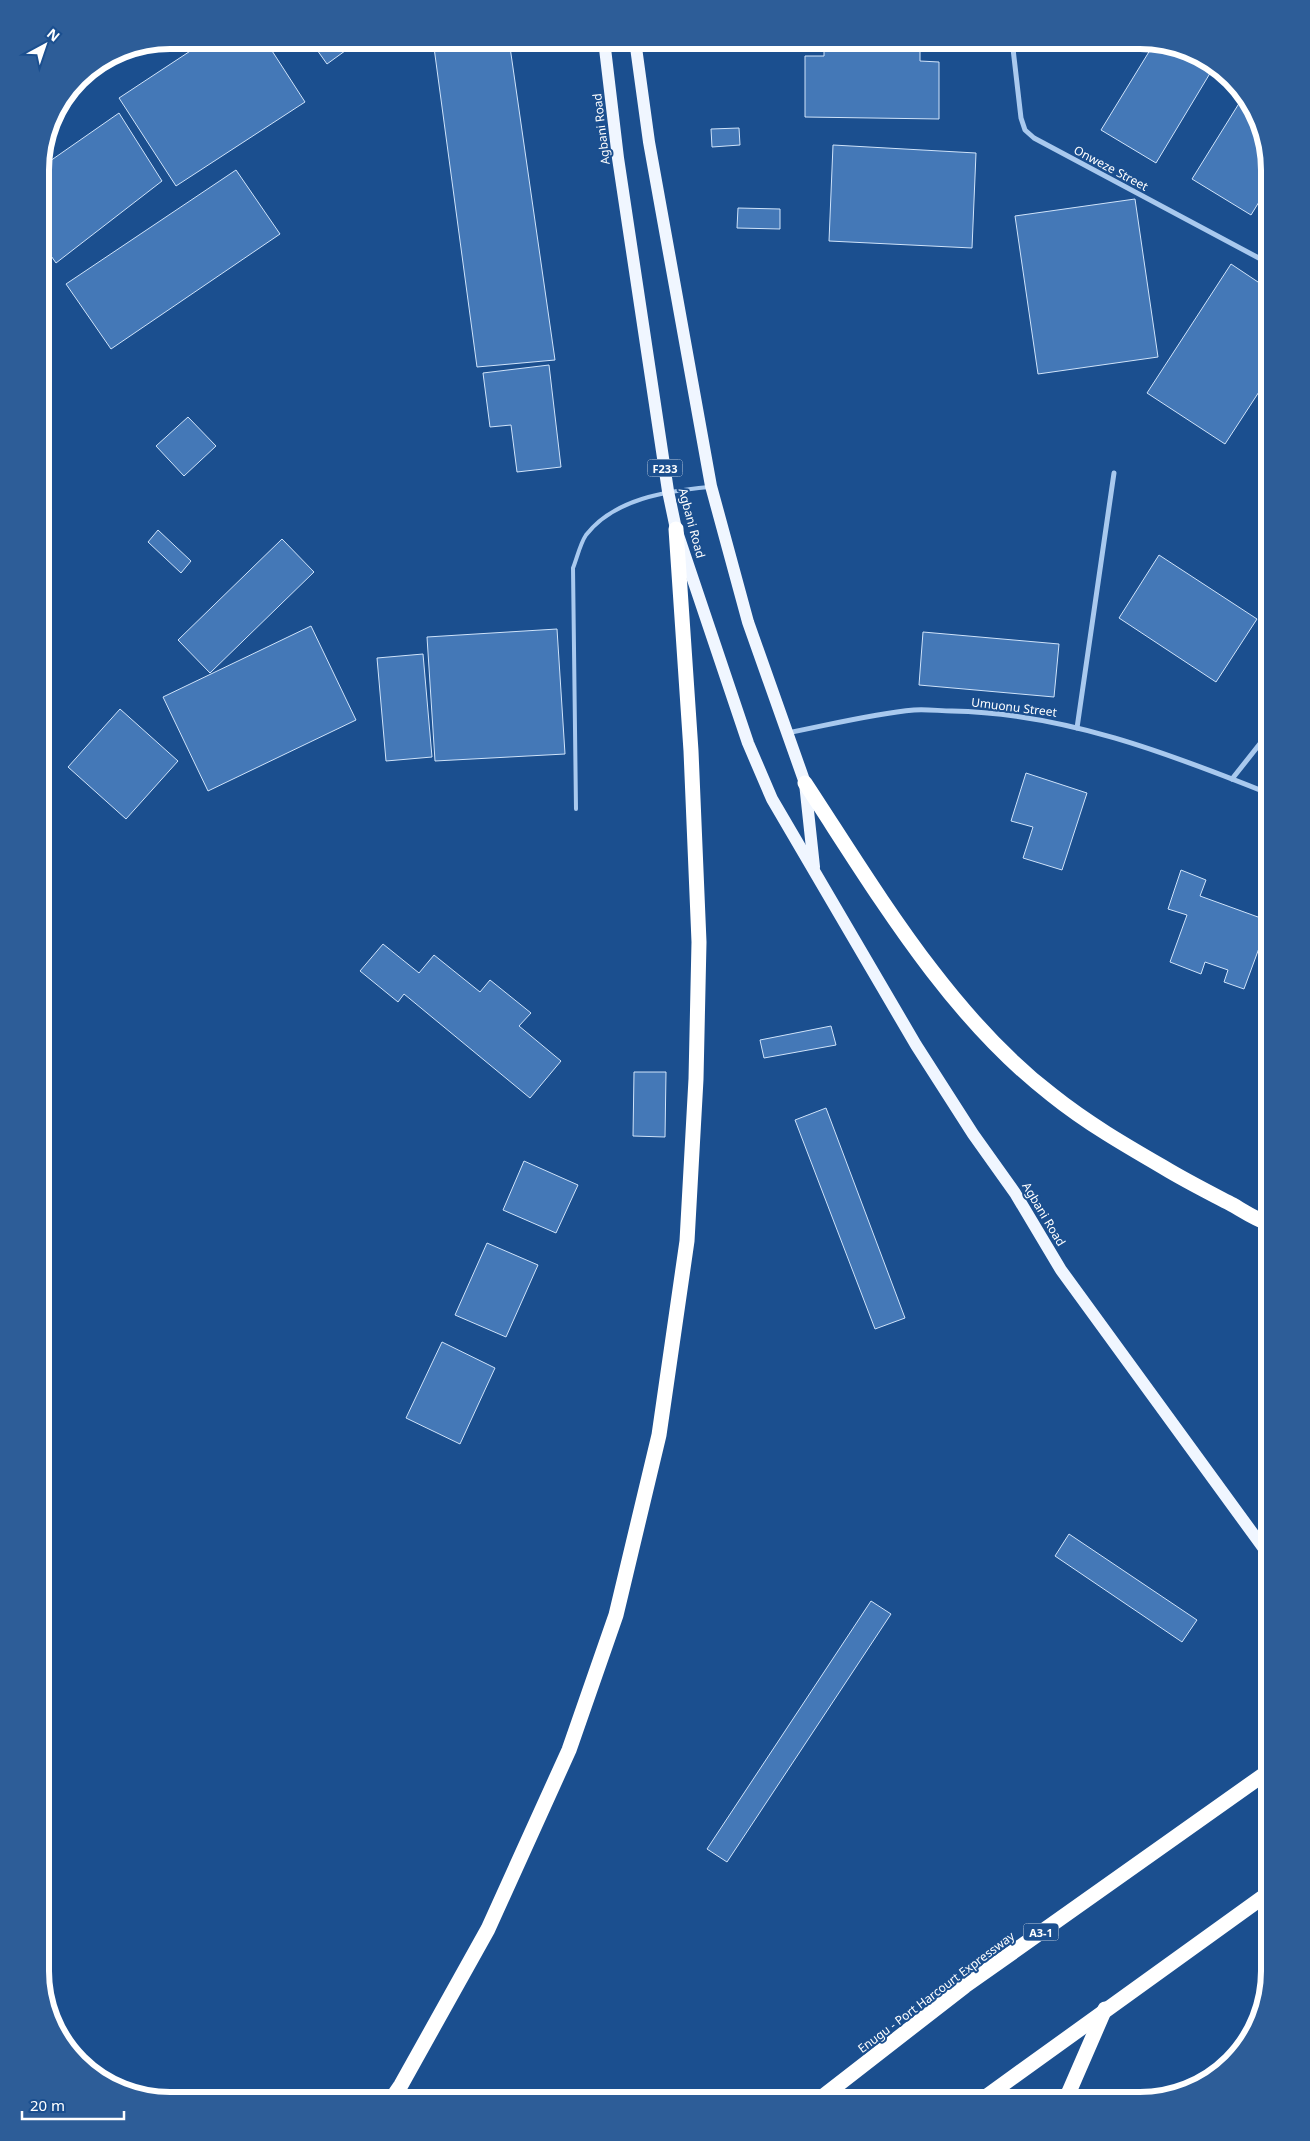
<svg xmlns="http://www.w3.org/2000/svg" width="1310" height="2141" font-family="'Noto Sans',sans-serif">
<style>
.building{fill:#4478b7;stroke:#cfe3fa}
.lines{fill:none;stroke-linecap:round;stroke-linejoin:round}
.lane{stroke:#a9c9ee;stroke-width:4}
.street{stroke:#a9c9ee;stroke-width:5}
.primary{stroke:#f0f6ff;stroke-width:12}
.highway{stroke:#fff;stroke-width:15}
.labels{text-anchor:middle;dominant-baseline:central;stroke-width:4;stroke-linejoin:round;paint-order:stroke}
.shield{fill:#1b4f8f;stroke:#bbcadd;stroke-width:1}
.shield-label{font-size:11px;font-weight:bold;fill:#fff}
.street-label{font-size:12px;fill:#fff;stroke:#1b4f8f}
.rim{fill:none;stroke:#fff;stroke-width:6}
</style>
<rect width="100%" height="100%" fill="#1b4f8f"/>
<g class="building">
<path d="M207 40H265L305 102 176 186 119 98Z"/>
<path d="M310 40H360L327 64Z"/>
<path d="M433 40H509L555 360 477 367Z"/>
<path d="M1155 42 1212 62 1215 65 1156 163 1101 130Z"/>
<path d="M824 48 920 49V61L939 62V119L805 117V56H824Z"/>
<path d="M1243 97 1256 112 1270 170V184L1251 215 1192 179Z"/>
<path d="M119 113 162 181 56 263 40 240V168Z"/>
<path d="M739 128 740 145 712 147 711 129Z"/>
<path d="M833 145 976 153 972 248 829 241Z"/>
<path d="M236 170 280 234 111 349 66 284Z"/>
<path d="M1135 199 1158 357 1038 374 1015 216Z"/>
<path d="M738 208 780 209V229L737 228Z"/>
<path d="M1231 264 1270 290V375L1225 444 1147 393Z"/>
<path d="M549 365 561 467 517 472 511 425 490 427 483 373Z"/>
<path d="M188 417 216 446 184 476 156 446Z"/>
<path d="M158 530 191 561 181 573 148 542Z"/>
<path d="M282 539 314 572 210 673 178 640Z"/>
<path d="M1159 555 1257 619 1216 682 1119 618Z"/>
<path d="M311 626 356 720 208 791 163 697Z"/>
<path d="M557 629 565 754 435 761 427 637Z"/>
<path d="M923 632 1059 644 1054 697 919 685Z"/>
<path d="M423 654 432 757 386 761 377 658Z"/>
<path d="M120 709 178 761 126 819 68 767Z"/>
<path d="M1026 773 1087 793 1062 870 1023 858 1033 827 1011 821Z"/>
<path d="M1181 870 1206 880 1200 896 1269 921 1244 989 1224 982 1228 970 1205 962 1201 974 1170 962 1187 915 1168 909Z"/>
<path d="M383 944 419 973 434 955 480 992 490 980 531 1013 519 1026 561 1061 530 1098 404 994 398 1002 360 971Z"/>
<path d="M831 1026 836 1045 764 1058 760 1040Z"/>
<path d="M634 1072H666L665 1137 633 1136Z"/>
<path d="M826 1108 905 1318 875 1329 795 1120Z"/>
<path d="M524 1161 578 1185 556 1233 503 1210Z"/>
<path d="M487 1243 538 1265 506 1337 455 1315Z"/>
<path d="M442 1342 495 1368 460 1444 406 1418Z"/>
<path d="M1069 1534 1197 1620 1182 1642 1055 1556Z"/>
<path d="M871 1601 891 1614 727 1862 707 1849Z"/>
</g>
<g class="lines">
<path class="lane" d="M576 809 573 568C577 558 580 544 586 535 614 499 666 491 709 487"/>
<g class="street">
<path d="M1012 40 1021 118 1025 130 1034 138 1270 264"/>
<path d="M1077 728 1114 473"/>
<path d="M787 733C829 725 871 714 914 710 927 709 940 711 952 711 1063 713 1168 753 1270 794"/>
<path d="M1232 779 1270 731"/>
</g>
<g class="primary">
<path d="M604 40 618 158 668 491 676 529 748 743 772 799 916 1045 973 1134 1015 1193 1061 1270 1270 1557"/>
<path d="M635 40 649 142 711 486 748 622 805 783 814 867"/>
</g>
<g class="highway">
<path d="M805 783C876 891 948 1015 1052 1095 1087 1123 1125 1145 1163 1167 1186 1181 1210 1193 1233 1205 1245 1212 1257 1220 1270 1224"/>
<path d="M390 2101 401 2085 488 1929 569 1750 616 1615 659 1435 687 1241 696 1079 699 942 691 751 676 529"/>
<path d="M817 2101 965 1986 1270 1770"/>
<path d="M980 2101 1270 1892"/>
<path d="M1063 2101 1069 2092 1105 2009"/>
</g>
</g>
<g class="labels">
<g class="shield">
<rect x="647.5" y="459.5" width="35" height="17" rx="4"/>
<rect x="1023.5" y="1923.5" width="35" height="17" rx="4"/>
</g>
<g class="shield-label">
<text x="665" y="468">F233</text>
<text x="1041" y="1932">A3-1</text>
</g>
<g class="street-label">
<text transform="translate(601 129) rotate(-97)">Agbani Road</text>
<text transform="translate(1111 168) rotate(28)">Onweze Street</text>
<text transform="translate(692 523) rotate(75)">Agbani Road</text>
<text transform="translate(1014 707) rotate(7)">Umuonu Street</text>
<text transform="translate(1044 1214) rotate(59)">Agbani Road</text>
<text transform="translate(936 1992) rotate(-37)">Enugu - Port Harcourt Expressway</text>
</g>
</g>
<path d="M0 0H1310V2141H0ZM170 49H1140A121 121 0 0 1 1261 170V1971A121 121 0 0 1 1140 2092H170A121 121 0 0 1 49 1971V170A121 121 0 0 1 170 49Z" fill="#2d5d98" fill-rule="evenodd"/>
<path class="rim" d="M170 49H1140A121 121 0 0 1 1261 170V1971A121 121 0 0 1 1140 2092H170A121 121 0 0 1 49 1971V170A121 121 0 0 1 170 49Z"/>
<g transform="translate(45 45) rotate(40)" stroke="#1b4f8f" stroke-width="4" paint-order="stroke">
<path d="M0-4L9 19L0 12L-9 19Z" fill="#ffffff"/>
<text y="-8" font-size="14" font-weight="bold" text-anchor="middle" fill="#ffffff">N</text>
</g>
<path d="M22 2111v8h102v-8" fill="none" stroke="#ffffff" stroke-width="2.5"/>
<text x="30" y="2111" font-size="15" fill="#ffffff" stroke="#1b4f8f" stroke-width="4" paint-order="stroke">20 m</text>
</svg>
